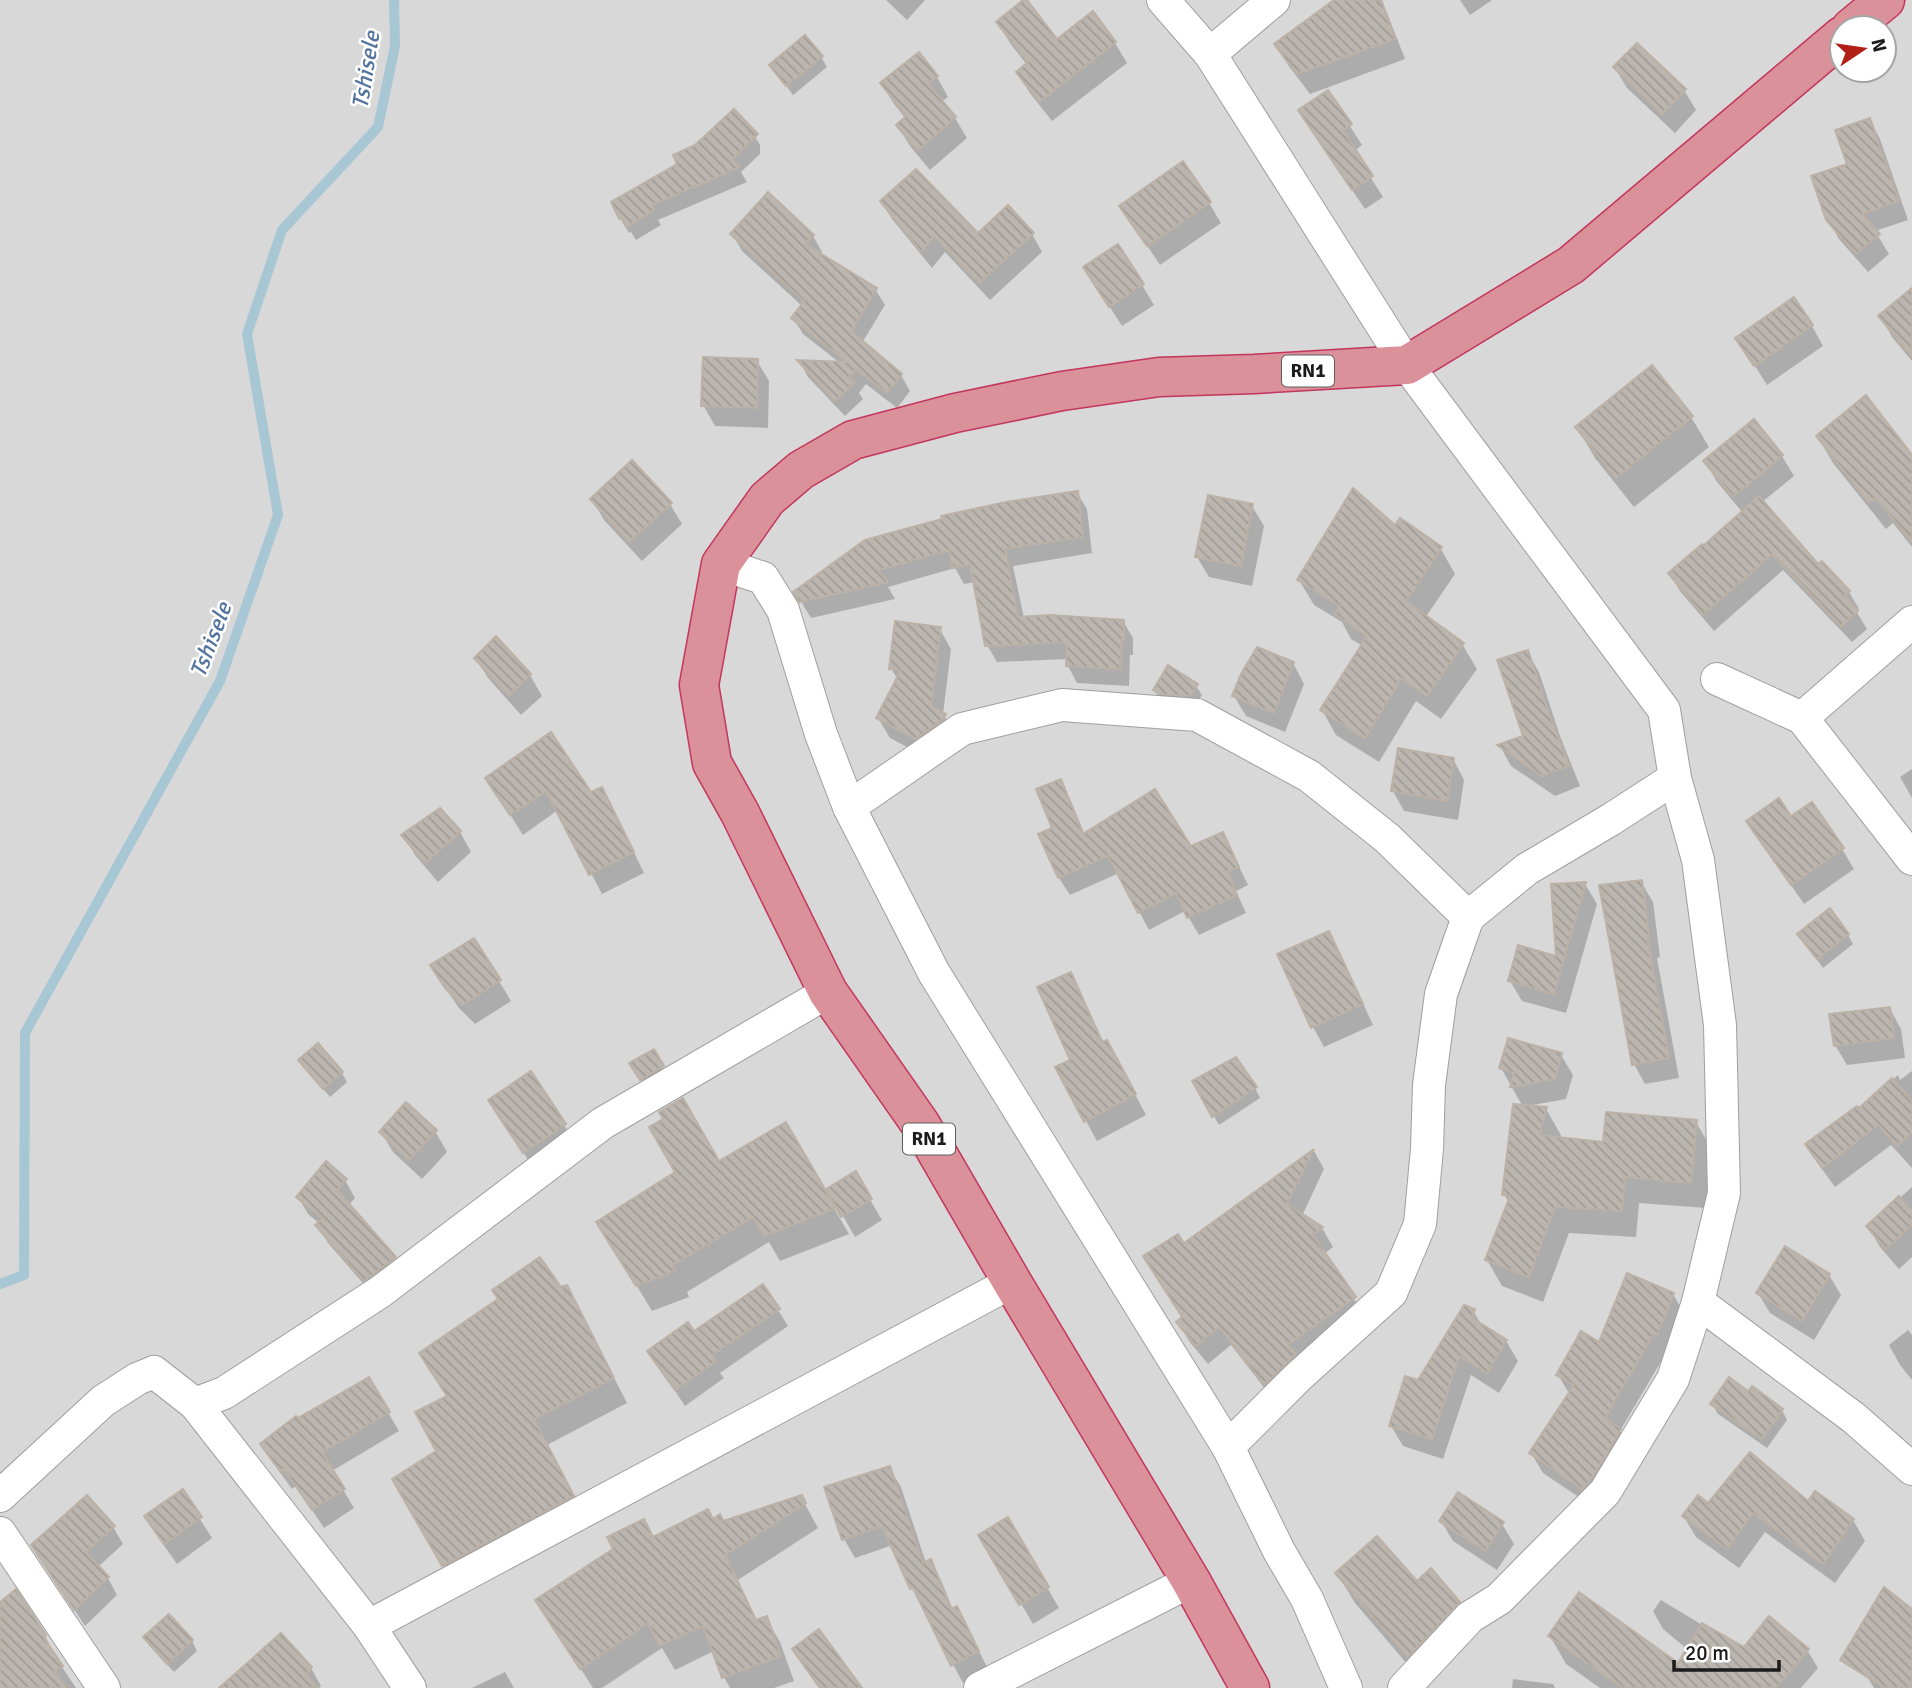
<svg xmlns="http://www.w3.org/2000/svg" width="1912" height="1688" font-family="Signika,sans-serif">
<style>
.residential{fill:#d9d8d8;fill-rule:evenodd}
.shadow{fill:#0003}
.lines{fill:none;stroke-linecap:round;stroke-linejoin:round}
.stream{stroke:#a7c7d5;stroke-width:10}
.building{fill:url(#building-back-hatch);stroke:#bbb1a6;stroke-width:2}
.street-casing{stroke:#9f9f9f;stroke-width:34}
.highway-casing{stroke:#c2365d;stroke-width:41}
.street{stroke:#fff;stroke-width:32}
.highway{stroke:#db919a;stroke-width:38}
.labels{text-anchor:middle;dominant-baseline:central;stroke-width:5;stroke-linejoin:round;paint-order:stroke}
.shield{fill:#fff;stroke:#5f5f5f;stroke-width:2}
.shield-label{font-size:19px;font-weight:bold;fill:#1b1b1b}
.water-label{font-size:23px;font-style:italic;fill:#53749f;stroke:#fff}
</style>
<defs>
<pattern id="building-back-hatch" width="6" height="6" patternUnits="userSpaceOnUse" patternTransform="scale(1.75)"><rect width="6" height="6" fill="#bbb5af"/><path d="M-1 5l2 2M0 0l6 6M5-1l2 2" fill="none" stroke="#a09b96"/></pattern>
</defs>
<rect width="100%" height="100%" fill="#ece9e2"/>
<path class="residential" d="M0 0H1912V1688H0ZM1842 28H1884V70H1842Z"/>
<g class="shadow">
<path d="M886 0H925L907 20Z"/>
<path d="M1338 0H1382L1405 59 1310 94 1288 65 1276 45Z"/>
<path d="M1460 0H1492L1470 15Z"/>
<path d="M1092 13 1115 43 1127 63 1052 121 1029 92 1018 72 1027 65 1010 43 998 23 1057 41Z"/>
<path d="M821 57 827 67 793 95 771 65Z"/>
<path d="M1615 68 1684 90 1696 110 1675 133 1627 88Z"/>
<path d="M937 77 948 97 941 102 955 118 967 138 930 170 910 146 898 126 906 119 894 104 882 84Z"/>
<path d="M1328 92 1362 145 1354 151 1383 197 1365 209 1312 131 1300 111Z"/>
<path d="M1870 120 1880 139 1908 220 1875 231 1889 254 1868 272 1839 239 1828 219Z"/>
<path d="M751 130 760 145V154L741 172 747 182 658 220 661 225 636 240 631 232 629 233 613 203Z"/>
<path d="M882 202 978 235 1032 234 1042 252 990 300 945 252 932 268 892 219Z"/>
<path d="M1209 203 1221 223 1160 265 1121 206Z"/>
<path d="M732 234 813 236 822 252 819 255 875 289 885 305 862 343 901 375 910 391 897 408 866 384 859 393 863 399 845 416 808 377 800 362 840 363 803 334 793 318 802 306 742 251Z"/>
<path d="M1142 285 1154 305 1122 326 1097 287Z"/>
<path d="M1912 290V361L1892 337 1881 317Z"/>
<path d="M1812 326 1823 346 1767 385 1737 338Z"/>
<path d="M757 361 769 381 768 428 715 426 703 405Z"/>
<path d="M1691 417 1709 447 1634 507 1595 458 1577 427Z"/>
<path d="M1753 421 1782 456 1794 476 1762 502 1818 567 1849 592 1859 609 1856 611 1867 629 1852 642 1783 570 1714 631 1680 591 1670 574 1743 513 1717 482 1705 461Z"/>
<path d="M1818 437 1912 457V547L1893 523 1886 529 1833 463Z"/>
<path d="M1077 493 1087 509 1092 553 1013 566 1024 618 1123 621 1133 638V655H1130L1129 686 1077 683 1068 666V659L997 662 987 645 975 582 964 584 955 568 888 587 895 599 811 618 796 593Z"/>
<path d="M592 499 670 504 682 524 642 561 604 520Z"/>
<path d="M1252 506 1264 526 1252 586 1209 577 1197 557Z"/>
<path d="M1400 520 1441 549 1455 574 1425 618 1462 644 1477 669 1441 719 1416 701 1379 762 1336 735 1322 710 1363 646 1351 639 1342 622 1314 605 1299 580 1395 528Z"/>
<path d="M939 628 951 649 943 714 956 735 928 758 890 738 878 718 898 680 891 668Z"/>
<path d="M496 639 530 675 542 696 521 715 488 678 476 658Z"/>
<path d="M1527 652 1539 672 1560 736 1580 786 1555 796 1511 766 1500 746 1525 737Z"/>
<path d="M1293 663 1304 684 1285 732 1246 716 1234 696Z"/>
<path d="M1196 686 1202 695 1196 705 1160 699 1155 690Z"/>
<path d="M1453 759 1464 780 1458 820 1404 811 1393 791Z"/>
<path d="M1912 769V798L1900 777Z"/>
<path d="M487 778 590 794 613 809 644 873 602 894 558 810 523 835Z"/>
<path d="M1060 782 1070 799 1085 835 1191 848 1223 834 1248 885 1236 891 1246 913 1199 935 1185 911 1149 930 1119 873 1070 895 1059 878 1040 835 1054 829Z"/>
<path d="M1791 819 1842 849 1854 869 1804 904 1760 841 1749 821Z"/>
<path d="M460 832 471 852 438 882 415 855 403 835Z"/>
<path d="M1641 882 1653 902 1660 957 1657 958 1679 1078 1645 1084 1634 1064Z"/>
<path d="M1585 884 1597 904 1566 1013 1522 1001 1510 981 1558 958Z"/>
<path d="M1328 933 1340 953 1373 1025 1324 1047 1313 1027Z"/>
<path d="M1799 934 1848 935 1853 944 1823 968Z"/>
<path d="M1070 974 1081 994 1104 1043 1118 1062 1146 1115 1097 1141 1086 1121 1072 1060Z"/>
<path d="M499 981 511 1001 475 1024 459 1008 444 986Z"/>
<path d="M1890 1009 1901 1029 1905 1058 1847 1065 1835 1045Z"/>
<path d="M654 1051 674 1087 653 1100 631 1063Z"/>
<path d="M1561 1055 1573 1075 1566 1099 1527 1106 1546 1109 1561 1135 1560 1139 1605 1144 1696 1122 1711 1148 1706 1208 1639 1203 1636 1237 1569 1233 1543 1302 1502 1286 1487 1260 1509 1203 1504 1194 1523 1107 1501 1068Z"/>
<path d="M300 1061 342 1073 347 1082 330 1097 306 1070Z"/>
<path d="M1912 1071V1168L1891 1145 1835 1187 1819 1165 1807 1145 1859 1110 1898 1075 1900 1080Z"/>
<path d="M1194 1082 1255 1088 1260 1098 1219 1125Z"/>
<path d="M490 1101 564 1125 576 1145 536 1172Z"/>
<path d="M785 1124 849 1234 780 1261 769 1242 687 1292 689 1297 652 1311 614 1248 719 1163Z"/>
<path d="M435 1131 447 1152 422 1179 393 1152 381 1132Z"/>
<path d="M1314 1151 1324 1169 1302 1216 1322 1228 1333 1247 1324 1254 1366 1317 1276 1403 1231 1345 1208 1364 1189 1341 1178 1322 1183 1318V1245L1221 1220Z"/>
<path d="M855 1174 882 1220 855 1237 828 1190Z"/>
<path d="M345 1180 355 1198 349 1205 395 1258 405 1275 375 1297 328 1243 318 1226 320 1224 308 1214 298 1197Z"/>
<path d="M1912 1187V1257L1899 1269 1880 1247 1868 1226Z"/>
<path d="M1829 1275 1841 1295 1814 1340 1770 1313 1758 1293Z"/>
<path d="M1673 1294 1685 1315 1666 1353 1620 1431 1632 1451 1595 1508 1543 1473 1531 1453 1570 1395 1558 1375Z"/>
<path d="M499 1300 580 1312 627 1403 547 1445 587 1521 458 1590 394 1480 438 1451 448 1397 421 1354Z"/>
<path d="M778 1310 788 1326 720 1373 724 1378 685 1406 649 1352 694 1333Z"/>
<path d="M1473 1311 1483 1327 1506 1341 1518 1361 1499 1393 1471 1375 1443 1459 1403 1446 1391 1426 1419 1382Z"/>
<path d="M1908 1330 1912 1335V1380L1900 1365 1889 1345Z"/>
<path d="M368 1379 399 1431 332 1471 354 1508 324 1528 296 1486 292 1489 273 1463 262 1444Z"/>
<path d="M1748 1394 1782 1410 1787 1420 1767 1448 1718 1414 1712 1404Z"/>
<path d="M889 1468 901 1487 926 1563 930 1561 941 1580 953 1610 957 1608 989 1671 980 1676 963 1683 912 1588 893 1545 855 1558 844 1539Z"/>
<path d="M182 1491 212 1538 177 1564 158 1537 146 1517Z"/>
<path d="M801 1497 818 1528 738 1580 757 1621 766 1618 780 1642 794 1681 774 1688H730L724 1677 714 1651 675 1670 662 1648 602 1688H593L552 1624 653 1539 713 1521 723 1522Z"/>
<path d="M1809 1504 1853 1520 1865 1541 1835 1583 1765 1532 1739 1568 1696 1537 1684 1517 1709 1505Z"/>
<path d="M1008 1520 1059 1608 1033 1624 981 1536Z"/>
<path d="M1441 1521 1502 1524 1514 1544 1497 1570 1453 1541Z"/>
<path d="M113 1527 123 1544 98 1567 108 1578 117 1595 85 1626 33 1546Z"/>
<path d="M1337 1573 1417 1584 1458 1603 1476 1633 1426 1686 1355 1603Z"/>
<path d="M1661 1600 1744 1650H1807L1818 1668 1801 1688H1734L1663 1629 1653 1611Z"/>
<path d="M0 1604 45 1636 58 1661 76 1688H0Z"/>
<path d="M1912 1611V1688H1874L1866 1675Z"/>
<path d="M169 1616 192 1641 197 1651 174 1672 151 1647 146 1637Z"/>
<path d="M1550 1636 1703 1688H1600L1566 1664Z"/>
<path d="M794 1650 859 1688H819Z"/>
<path d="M311 1668 321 1686 319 1688H250Z"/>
<path d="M505 1672 514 1688H472Z"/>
<path d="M1513 1679 1553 1684 1555 1688H1512Z"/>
</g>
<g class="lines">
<path class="stream" d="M0 1284 24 1275 25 1033 220 681 278 515 247 334 282 230 378 127 395 46 394 0"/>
</g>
<g class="building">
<path d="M1023 0H1027L1057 39 1093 11 1116 42 1039 102 1016 72 1028 62 996 22Z"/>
<path d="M1334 0H1381L1395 39 1297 74 1274 44Z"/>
<path d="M805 35 823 56 786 86 769 65Z"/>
<path d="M1637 43 1686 89 1662 114 1613 67Z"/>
<path d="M919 52 938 76 928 84 956 117 918 151 896 125 906 116 880 83Z"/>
<path d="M1328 90 1352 124 1343 130 1373 176 1352 190 1298 110Z"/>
<path d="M734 109 758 134 732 159 740 167 652 205 654 210 626 227 621 218 619 219 611 202 677 164 673 155 695 145Z"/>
<path d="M1870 118 1899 201 1862 214 1880 234 1856 254 1826 220 1811 176 1847 164 1835 130Z"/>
<path d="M1183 161 1211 202 1147 246 1119 206Z"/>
<path d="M916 169 978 233 1008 205 1034 233 979 283 934 236 921 252 880 201Z"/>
<path d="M768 192 814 235 805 244 877 288 851 331 902 374 887 393 856 369 850 377 855 382 835 401 797 360 847 362 791 318 804 301 730 234Z"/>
<path d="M1118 244 1144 284 1109 307 1083 267Z"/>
<path d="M1912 288V357L1878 316Z"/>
<path d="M1794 297 1813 325 1754 366 1735 338Z"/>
<path d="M703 357 758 359 757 408 701 406Z"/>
<path d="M1652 365 1693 416 1616 478 1575 427Z"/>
<path d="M1866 395 1912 455V542L1876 498 1869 503 1816 436Z"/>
<path d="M1754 419 1783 455 1733 497 1703 461Z"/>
<path d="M632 460 672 503 629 542 590 499Z"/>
<path d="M1353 488 1395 525 1400 518 1442 547 1406 601 1464 643 1427 696 1401 678 1365 738 1320 710 1367 636 1335 614 1340 606 1297 580Z"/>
<path d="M1078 491 1083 537 1005 549 1018 617 1049 615 1124 620V639H1122L1120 669 1066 666 1067 642 985 646 970 564 953 568 949 550 879 570 888 582 799 602 793 592 865 540 942 519 941 516 1006 502Z"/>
<path d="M1208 495 1253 504 1241 566 1195 557Z"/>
<path d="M1759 496 1818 564 1822 561 1850 591 1845 595 1858 611 1841 626 1772 554 1703 615 1668 573 1702 544 1703 546Z"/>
<path d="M895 621 941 627 931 706 946 714 942 720 916 739 876 718 901 670 889 669Z"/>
<path d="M496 636 531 674 509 696 474 658Z"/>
<path d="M1257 647 1294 662 1274 713 1232 696 1241 674Z"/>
<path d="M1528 650 1549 714 1569 766 1542 776 1497 745 1523 736 1497 660Z"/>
<path d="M1168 665 1198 684 1190 696 1159 694 1153 690Z"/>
<path d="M551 732 591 792 602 787 634 852 589 875 546 791 510 815 485 778Z"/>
<path d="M1398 748 1454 758 1447 801 1391 791Z"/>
<path d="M1061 779 1083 834 1155 789 1191 846 1223 832 1239 867 1227 872 1237 895 1187 918 1176 893 1138 913 1108 856 1058 878 1038 834 1052 828 1036 789Z"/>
<path d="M1779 798 1791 816 1812 802 1844 848 1791 885 1746 821Z"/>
<path d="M440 808 461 831 425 863 401 835Z"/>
<path d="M1642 880 1649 937 1647 938 1669 1058 1632 1065 1599 885Z"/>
<path d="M1586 882 1554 994 1508 981 1518 945 1556 956 1551 884Z"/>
<path d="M1830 908 1849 934 1817 959 1797 934Z"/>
<path d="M1329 931 1363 1004 1311 1028 1277 954Z"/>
<path d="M474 938 501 980 462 1005 445 988 430 965Z"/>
<path d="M1071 972 1102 1042 1107 1040 1136 1094 1084 1122 1055 1067 1070 1060 1037 987Z"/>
<path d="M1890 1007 1894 1038 1834 1046 1829 1014Z"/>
<path d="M1508 1038 1562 1053 1555 1079 1510 1087 1514 1073 1499 1068Z"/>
<path d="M318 1043 343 1072 323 1089 298 1060Z"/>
<path d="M654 1049 664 1066 640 1080 629 1063Z"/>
<path d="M1236 1057 1257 1087 1212 1117 1192 1081Z"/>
<path d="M531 1071 566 1124 523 1153 488 1100Z"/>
<path d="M1892 1078 1912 1101V1132L1897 1146 1878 1125 1822 1168 1805 1144 1857 1106 1859 1108Z"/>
<path d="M683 1098 719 1161 786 1122 836 1208 764 1236 753 1217 673 1265 675 1271 636 1286 596 1222 675 1172 649 1127 663 1119 659 1112Z"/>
<path d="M406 1102 437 1130 409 1160 379 1132Z"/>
<path d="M1513 1104 1547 1107 1539 1135 1603 1142 1606 1112 1697 1120 1691 1183 1625 1177 1622 1211 1555 1207 1529 1277 1485 1260 1510 1196 1502 1195Z"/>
<path d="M1314 1149 1287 1204 1323 1227 1313 1235 1356 1297 1288 1344 1296 1354 1264 1385 1219 1327 1196 1346 1176 1322 1182 1317 1143 1256 1178 1234 1184 1243Z"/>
<path d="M326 1161 347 1179 337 1190 396 1257 364 1281 315 1225 323 1219 296 1197Z"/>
<path d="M856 1171 872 1199 841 1217 826 1189Z"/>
<path d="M1899 1196 1912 1211V1225L1886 1249 1866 1226Z"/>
<path d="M1785 1246 1830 1274 1802 1321 1756 1293Z"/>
<path d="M540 1257 561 1287 567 1285 614 1378 534 1419 574 1496 442 1566 392 1479 436 1451 415 1412 447 1396 419 1353 498 1299 492 1290Z"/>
<path d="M1627 1273 1674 1293 1657 1335 1654 1333 1605 1418 1621 1429 1590 1481 1582 1489 1529 1453 1574 1385 1556 1375 1581 1331 1599 1342Z"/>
<path d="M763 1284 780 1309 712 1355 716 1361 675 1390 647 1351 688 1322 694 1331Z"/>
<path d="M1464 1305 1475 1309 1472 1318 1507 1340 1487 1373 1459 1356 1432 1439 1389 1426 1405 1376 1418 1380Z"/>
<path d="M369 1377 390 1412 322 1452 345 1489 312 1510 284 1469 280 1471 260 1444 296 1416 298 1418Z"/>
<path d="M1729 1377 1748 1391 1752 1386 1783 1409 1762 1439 1710 1404Z"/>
<path d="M1750 1452 1808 1501 1815 1491 1854 1519 1823 1564 1753 1513 1727 1549 1682 1516 1698 1495 1708 1503Z"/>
<path d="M890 1466 923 1563 931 1559 951 1609 957 1606 979 1651 951 1666 913 1588 910 1589 882 1526 842 1540 824 1487Z"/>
<path d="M183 1489 202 1517 164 1544 144 1516Z"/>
<path d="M1458 1492 1504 1522 1485 1551 1439 1521Z"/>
<path d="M87 1495 115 1526 86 1552 109 1577 74 1610 31 1545Z"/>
<path d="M802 1495 806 1503 725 1555 756 1620 767 1616 781 1656 722 1678 703 1626 659 1646 648 1623 580 1669 535 1600 613 1549 607 1537 644 1519 653 1537 708 1509 713 1519 720 1514 723 1521Z"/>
<path d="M1008 1517 1049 1587 1019 1605 978 1535Z"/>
<path d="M1377 1536 1417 1581 1431 1568 1460 1602 1408 1657 1335 1573Z"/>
<path d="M1884 1587 1912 1609V1688H1885L1840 1660Z"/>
<path d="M16 1589 46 1635 44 1638 63 1666 55 1671 66 1688H0V1602Z"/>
<path d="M1579 1592 1678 1663 1702 1623 1744 1647 1769 1616 1809 1649 1776 1688H1623L1548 1636Z"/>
<path d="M169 1614 193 1640 167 1664 143 1637Z"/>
<path d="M819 1629 862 1688H820L792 1649Z"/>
<path d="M281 1633 312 1667 306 1674 318 1688H219Z"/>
</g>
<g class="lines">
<defs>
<g id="street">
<path d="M1163 0 1210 54 1407 365 1664 710 1675 778 1698 860 1720 1025 1724 1193 1698 1302 1673 1379 1605 1492 1499 1599 1470 1617 1404 1688"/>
<path d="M1210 54 1274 0"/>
<path d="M721 564 763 578 783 610 821 734 849 807 934 973 1228 1447 1279 1551 1307 1599 1346 1688"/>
<path d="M1717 679 1802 718 1912 859"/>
<path d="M1802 718 1912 622"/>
<path d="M849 807 962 729 1062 705 1197 715 1309 776 1387 838 1468 917"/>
<path d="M1698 1302 1854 1418 1912 1469"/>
<path d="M195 1404 224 1393 380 1292 603 1123 828 992"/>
<path d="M1228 1447 1298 1377 1391 1293 1420 1224 1427 1149 1429 1085 1441 994 1468 917 1527 869 1610 820 1675 778"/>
<path d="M0 1496 103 1401 137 1379 154 1372 195 1404 369 1626 410 1688"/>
<path d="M0 1533 104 1688"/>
<path d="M369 1626 1012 1282"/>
<path d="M980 1688 1191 1581"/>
</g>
<g id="highway">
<path d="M1851 28 1885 0"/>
<path d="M1250 1688 1191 1581 1012 1282 921 1125 828 992 740 813 712 763 699 685 721 564 767 499 801 470 853 440 955 413 1062 391 1159 377 1254 374 1407 365 1571 265 1842 36"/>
</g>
</defs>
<use href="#street" class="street-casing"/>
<use href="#highway" class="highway-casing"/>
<use href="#street" class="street"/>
<use href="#highway" class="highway"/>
</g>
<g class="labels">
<g class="shield">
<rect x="1282" y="355.5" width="52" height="31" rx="5"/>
<rect x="903" y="1123.5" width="52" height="31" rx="5"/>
</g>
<g class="shield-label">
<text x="1308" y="371">RN1</text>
<text x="929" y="1139">RN1</text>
</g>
<g class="water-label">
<text transform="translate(366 70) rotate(-81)">Tshisele</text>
<text transform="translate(211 640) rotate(-69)">Tshisele</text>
</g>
</g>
<g transform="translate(1863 49) rotate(77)"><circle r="33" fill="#ffffff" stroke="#a4a4a4" stroke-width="2"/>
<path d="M0-5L12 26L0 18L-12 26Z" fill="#b12016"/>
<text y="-10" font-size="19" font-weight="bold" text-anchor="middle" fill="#1b1b1b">N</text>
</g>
<path d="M1674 1660v10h105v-10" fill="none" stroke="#1b1b1b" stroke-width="3.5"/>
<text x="1685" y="1660" font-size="21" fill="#1b1b1b" stroke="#ffffff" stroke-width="5" paint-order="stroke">20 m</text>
</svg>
